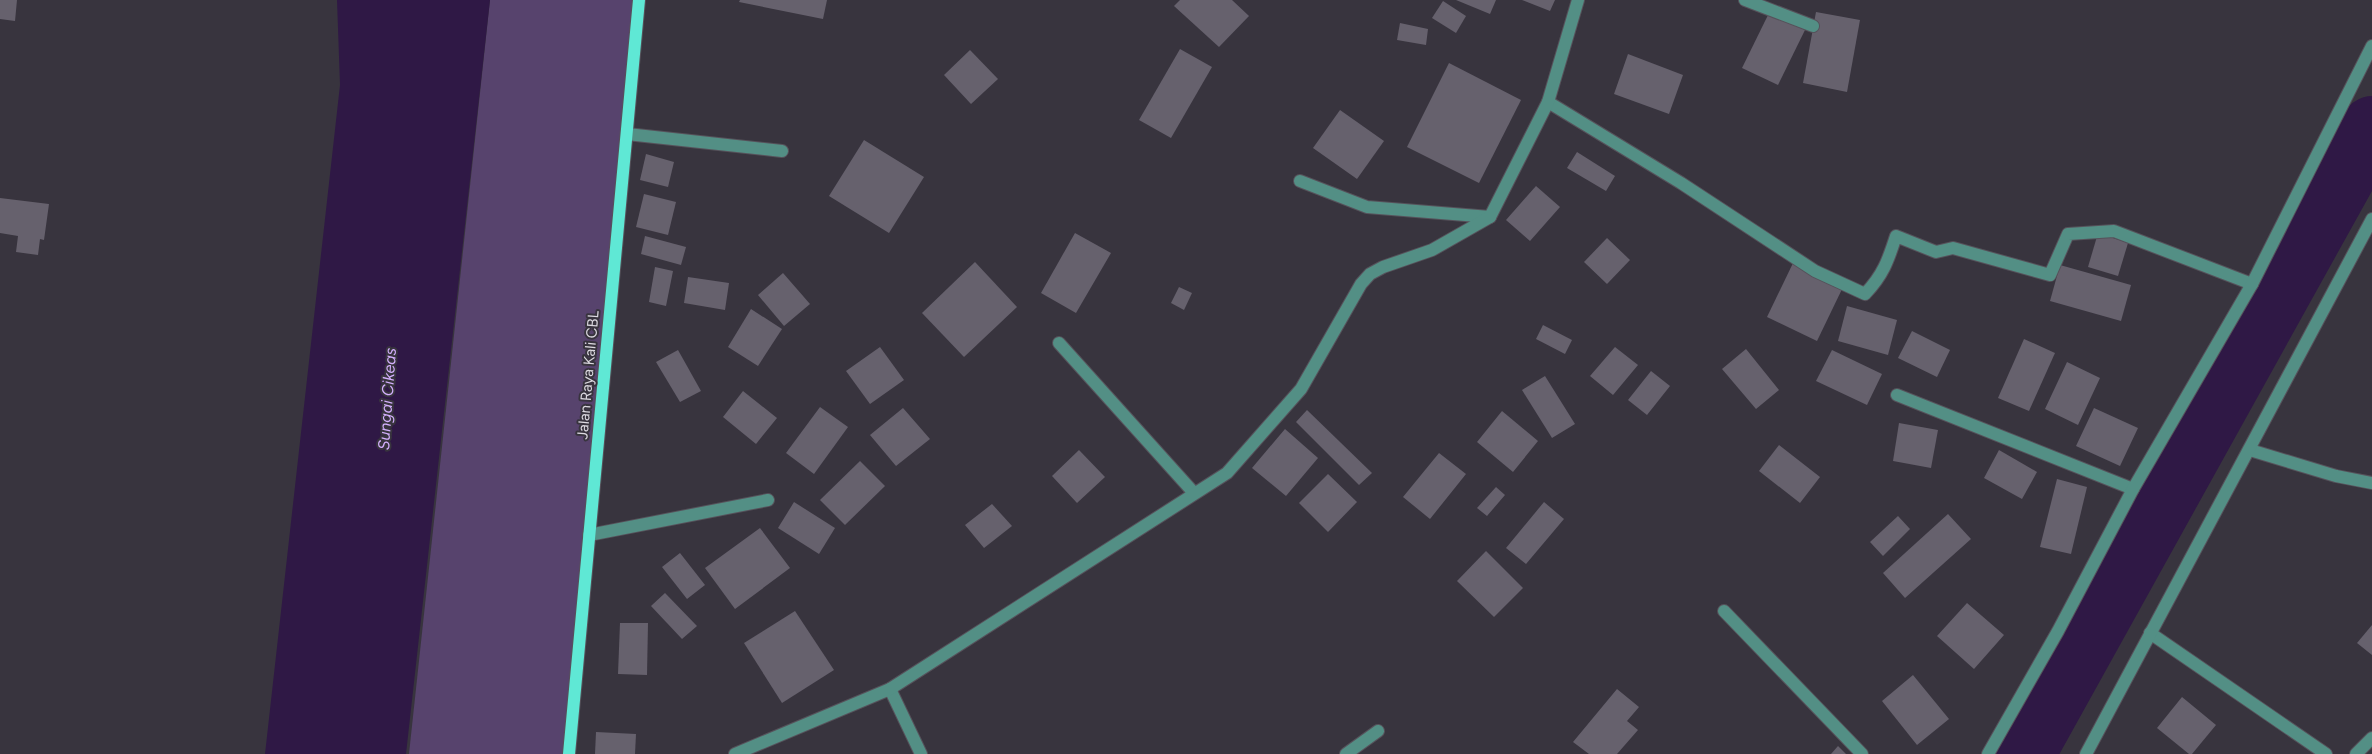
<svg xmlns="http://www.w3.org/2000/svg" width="2372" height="754" font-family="Figtree,sans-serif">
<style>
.green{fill:#57436d}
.water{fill:#2f1845}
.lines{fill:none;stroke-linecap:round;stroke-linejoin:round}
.river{stroke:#2f1845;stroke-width:62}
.building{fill:#66616d}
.minor-casing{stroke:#56525b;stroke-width:14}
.major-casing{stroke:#56525b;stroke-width:14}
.minor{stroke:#538f85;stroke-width:12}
.major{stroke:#5fe8d5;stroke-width:12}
.labels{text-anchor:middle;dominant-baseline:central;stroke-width:4;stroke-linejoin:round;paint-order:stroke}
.street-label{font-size:15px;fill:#dcd9e0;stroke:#38343e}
.water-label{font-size:16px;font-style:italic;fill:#d3affc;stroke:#38343e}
</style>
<rect width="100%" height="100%" fill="#38343e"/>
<path class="green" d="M490 0H639L569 754H409Z"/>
<path class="water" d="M337 0H490L406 754H265L340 85Z"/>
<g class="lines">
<path class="river" d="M2024 754 2372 127"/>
</g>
<g class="building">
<path d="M0 0H17L15 21 0 19Z"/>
<path d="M740 0H827L823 19 739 2Z"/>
<path d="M1180 0H1232L1249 16 1219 47 1174 6Z"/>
<path d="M1456 0H1496L1490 14Z"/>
<path d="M1522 0H1555L1550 11Z"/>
<path d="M1443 1 1466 16 1456 33 1432 18Z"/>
<path d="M1816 12 1860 20 1847 92 1803 83Z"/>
<path d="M1769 13 1805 30 1778 85 1742 68Z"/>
<path d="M1400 23 1428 29 1426 45 1397 40Z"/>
<path d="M1180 49 1212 67 1171 138 1139 120Z"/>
<path d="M970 50 998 79 971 104 944 75Z"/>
<path d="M1628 54 1683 75 1669 114 1614 94Z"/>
<path d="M1449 63 1521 100 1479 183 1407 147Z"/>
<path d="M1340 110 1384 141 1357 179 1313 148Z"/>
<path d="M864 140 924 177 889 233 829 196Z"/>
<path d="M1577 152 1615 176 1606 191 1567 168Z"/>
<path d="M646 154 674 162 668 187 640 180Z"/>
<path d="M1536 186 1560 207 1530 241 1506 220Z"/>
<path d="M644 194 676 202 668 235 636 227Z"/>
<path d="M0 198 49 204 44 240 40 239 38 255 16 252 18 236 0 233Z"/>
<path d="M1075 233 1111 253 1076 313 1041 293Z"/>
<path d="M2098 233 2128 243 2118 276 2088 267Z"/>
<path d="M645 236 686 247 681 265 641 254Z"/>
<path d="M1607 238 1630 260 1607 284 1584 262Z"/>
<path d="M1794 261 1844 285 1817 341 1767 317Z"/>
<path d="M975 262 1017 307 964 357 922 313Z"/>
<path d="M2060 265 2131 285 2121 321 2050 301Z"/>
<path d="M655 267 673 271 666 306 649 302Z"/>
<path d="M783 273 810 304 784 326 758 295Z"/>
<path d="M688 277 729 283 725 310 684 303Z"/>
<path d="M1179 287 1192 293 1184 310 1171 303Z"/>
<path d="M1847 306 1897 320 1888 355 1838 341Z"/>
<path d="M751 309 782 329 758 366 728 347Z"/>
<path d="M1543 325 1572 340 1565 354 1536 339Z"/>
<path d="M1912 331 1950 350 1937 377 1898 358Z"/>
<path d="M2024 339 2055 353 2029 411 1998 398Z"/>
<path d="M880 347 904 380 870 404 846 371Z"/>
<path d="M1615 347 1638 365 1613 395 1590 376Z"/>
<path d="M1746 349 1779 390 1756 409 1722 369Z"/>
<path d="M678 350 701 391 680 402 656 362Z"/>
<path d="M1832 350 1882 374 1867 405 1816 381Z"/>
<path d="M2067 362 2100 378 2078 425 2045 409Z"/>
<path d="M1651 371 1670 386 1647 415 1628 400Z"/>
<path d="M1545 376 1575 424 1552 438 1522 390Z"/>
<path d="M743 391 777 418 756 444 723 417Z"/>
<path d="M820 407 848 427 814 474 786 453Z"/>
<path d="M903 408 930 439 896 466 870 435Z"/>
<path d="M2094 408 2138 428 2120 466 2076 446Z"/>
<path d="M1307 410 1372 473 1359 485 1296 422Z"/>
<path d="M1502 411 1538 441 1513 472 1477 442Z"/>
<path d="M1899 423 1938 430 1931 468 1893 461Z"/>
<path d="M1285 429 1318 458 1286 496 1252 468Z"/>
<path d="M1779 445 1820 477 1800 503 1759 471Z"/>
<path d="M1079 450 1105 477 1077 503 1052 476Z"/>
<path d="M1999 450 2037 472 2022 499 1984 478Z"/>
<path d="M1439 453 1466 474 1430 519 1403 497Z"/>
<path d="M860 461 885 486 845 525 820 500Z"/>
<path d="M1328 474 1357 502 1328 532 1299 503Z"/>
<path d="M2057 479 2087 487 2071 554 2040 547Z"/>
<path d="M1496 487 1505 495 1487 516 1477 508Z"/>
<path d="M794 502 835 528 819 554 778 528Z"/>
<path d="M1544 502 1564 519 1526 564 1506 548Z"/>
<path d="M992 504 1012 526 984 548 965 525Z"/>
<path d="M1948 514 1971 539 1905 598 1883 573Z"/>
<path d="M1898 516 1910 529 1883 556 1870 542Z"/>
<path d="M760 528 790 568 735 609 705 568Z"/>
<path d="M1486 551 1523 588 1494 617 1457 581Z"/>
<path d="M680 553 705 585 687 599 662 567Z"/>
<path d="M665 593 697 626 682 639 651 606Z"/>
<path d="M1967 603 2004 635 1974 669 1937 636Z"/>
<path d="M795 611 834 670 782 703 744 643Z"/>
<path d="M620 623H648L647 675 618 674Z"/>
<path d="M2372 625V655L2357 643Z"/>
<path d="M1913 675 1949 719 1917 745 1882 701Z"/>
<path d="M1617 689 1639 707 1627 721 1638 730 1617 754H1589L1573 742Z"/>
<path d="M2182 697 2216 725 2192 754H2189L2157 728Z"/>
<path d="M596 732 636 734 635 754H595Z"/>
<path d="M1838 746 1846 754H1831Z"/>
</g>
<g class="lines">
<defs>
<g id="minor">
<path d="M1745 0 1813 26"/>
<path d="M1548 102 1681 183 1815 271 1865 294C1883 275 1888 261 1896 236L1936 252 1953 248 2050 275 2068 234 2114 231 2252 284"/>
<path d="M627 134 782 151"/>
<path d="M1300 181 1367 207 1490 217"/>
<path d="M1059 343 1194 493"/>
<path d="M1897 395 2133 489"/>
<path d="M2250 450 2336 476 2372 483"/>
<path d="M589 535 768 500"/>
<path d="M1724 611 1862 754"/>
<path d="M2150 633 2326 754"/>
<path d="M890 689 921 754"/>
<path d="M735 754 890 689 1227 473 1301 389 1361 284 1370 274 1383 267 1432 250 1490 217 1548 102 1578 0"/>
<path d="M1346 754 1378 731"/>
<path d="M1988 754 2058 631 2133 489 2252 284 2372 46"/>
<path d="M2086 754 2372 219"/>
<path d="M2356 754 2372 738"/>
</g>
<path id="major" d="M569 754 639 0"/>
</defs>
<use href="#minor" class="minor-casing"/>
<use href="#major" class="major-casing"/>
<use href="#minor" class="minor"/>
<use href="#major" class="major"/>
</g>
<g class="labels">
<g class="street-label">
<text transform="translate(588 375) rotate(-85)">Jalan Raya Kali CBL</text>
</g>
<g class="water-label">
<text transform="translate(387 399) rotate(-86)">Sungai Cikeas</text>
</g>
</g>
</svg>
